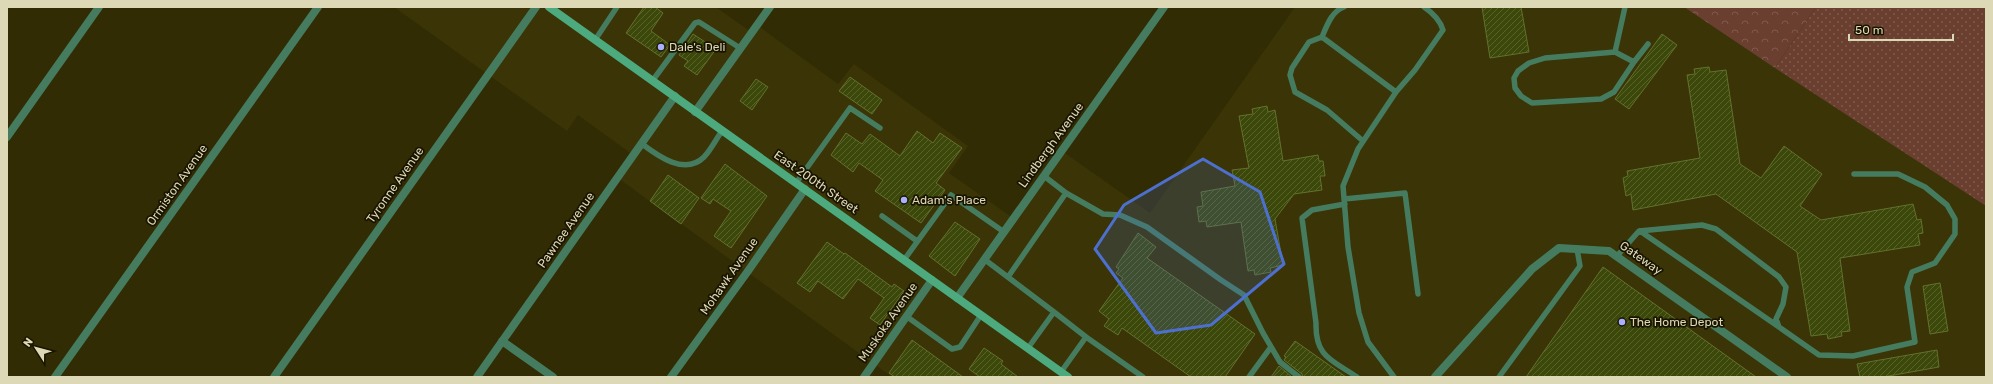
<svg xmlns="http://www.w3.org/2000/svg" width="1993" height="384" font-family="Rubik,sans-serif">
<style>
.built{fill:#3a3406}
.grass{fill:url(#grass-dots)}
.forest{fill:url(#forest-crowns)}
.building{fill:url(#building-hatch);stroke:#62712e}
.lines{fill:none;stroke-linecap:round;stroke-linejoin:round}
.lane{stroke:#457c60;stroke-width:5.5}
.street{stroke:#457c60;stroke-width:8}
.secondary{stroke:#4caa7e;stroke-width:8}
.marked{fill:#4d70cf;fill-opacity:0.2;stroke:#4d70cf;stroke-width:3;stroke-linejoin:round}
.poi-dot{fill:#aab0fb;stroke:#191400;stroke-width:1.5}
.labels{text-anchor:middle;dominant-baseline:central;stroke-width:3.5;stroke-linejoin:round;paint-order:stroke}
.poi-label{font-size:12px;fill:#ddd8b5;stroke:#191400;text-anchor:start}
.street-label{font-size:12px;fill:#ddd8b5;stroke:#191400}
</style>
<defs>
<pattern id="grass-dots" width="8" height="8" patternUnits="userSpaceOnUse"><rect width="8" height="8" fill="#6a3f30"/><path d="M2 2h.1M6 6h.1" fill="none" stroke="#7f5a4c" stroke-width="1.8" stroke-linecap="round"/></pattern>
<pattern id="forest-crowns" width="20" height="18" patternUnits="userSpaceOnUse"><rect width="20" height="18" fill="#6a3f30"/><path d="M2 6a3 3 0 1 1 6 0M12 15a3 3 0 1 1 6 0" fill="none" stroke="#7f5a4c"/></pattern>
<pattern id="building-hatch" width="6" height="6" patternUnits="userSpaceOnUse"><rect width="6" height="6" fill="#3c480a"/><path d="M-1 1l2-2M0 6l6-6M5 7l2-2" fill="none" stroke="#58622b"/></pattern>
</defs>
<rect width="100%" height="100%" fill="#322c04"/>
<!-- built -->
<path class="built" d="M394,7H716L751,32L757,25L838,84L854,64L968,146L949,173L1013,218L1062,151L1150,213L1295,7H1684L1986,206V377H892L618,178L633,155L578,115L567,131Z"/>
<!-- grass -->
<path class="grass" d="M1816,7H1986V206L1775,68Z"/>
<!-- forest -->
<path class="forest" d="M1684,7H1816L1775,68Z"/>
<!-- building -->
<path class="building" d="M644,7H655L663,13L651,31L670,45L661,57L626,33Z
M1482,7H1521L1529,52L1490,58Z
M693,34L716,49L697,75L684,66L688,61L679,55Z
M1662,34L1677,45L1629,109L1615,99Z
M1709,67L1710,72L1726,70L1740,164L1761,178L1784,146L1822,174L1800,206L1821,220L1913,204L1917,220L1921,219L1923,233L1918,234L1920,245L1840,258L1850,331L1841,332L1842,336L1828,339L1827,334L1811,336L1797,252L1716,194L1633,210L1631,194L1626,196L1623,178L1628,176L1627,171L1700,158L1687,75L1695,74L1694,69Z
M850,77L882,100L872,114L839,91Z
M756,79L768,87L752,110L740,101Z
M1267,106L1268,112L1275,110L1283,161L1318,155L1319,161H1323L1325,176H1320L1322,190L1294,194L1275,219L1283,265L1270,268L1271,272L1255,275L1254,270L1248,271L1241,222L1207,227L1206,221L1199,222L1197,207L1203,206L1201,192L1235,186L1232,170L1249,168L1239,116L1253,114L1252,109Z
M917,131L933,143L940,133L962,148L936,183L945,190L921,223L875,191L883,180L859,163L853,172L831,155L846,133L862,144L870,134L900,156Z
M725,164L767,196L731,248L714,236L731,211L713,199L710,204L701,198Z
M668,175L699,198L681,224L650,201Z
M955,222L980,239L955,276L929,256Z
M1138,233L1156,247L1147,258L1255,334L1225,377H1191L1122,328L1118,335L1104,326L1109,319L1099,311L1123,278L1116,273L1119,269L1116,267Z
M827,242L844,254L845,253L892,287L894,284L904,291L880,325L870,318L884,298L858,279L843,299L818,281L810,292L797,283Z
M1603,267L1756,377H1526Z
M1940,283L1948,331L1930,334L1923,286Z
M912,340L963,377H895L889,373Z
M1295,341L1346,377H1303L1302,374L1284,360L1286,357L1284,356Z
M984,348L1003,361L1001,364L1018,377H980L969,369Z
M1937,350L1939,367L1883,377H1860L1857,364Z
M1279,366L1292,377H1271Z"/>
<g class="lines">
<!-- lane -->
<path class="lane" d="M1344,7C1332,11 1327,25 1322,37L1396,92
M1625,7L1615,52L1545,58L1529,63L1518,71L1514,78L1515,88L1521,96L1532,103L1601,99L1614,92L1634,62L1648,44
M1322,37L1309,42L1292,68L1290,75L1295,92L1327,110L1363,141
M595,40L617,7
M1615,52L1634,62
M653,80L695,23L699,22L740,48
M642,144C658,156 685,176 704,157C711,150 716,139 722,131
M796,183L850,108L880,128
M1066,193L1103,214L1120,215L1147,227L1221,280L1244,295L1263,333L1280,362L1299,377
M1344,199L1405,193L1418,294
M1345,204L1312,210L1302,218L1316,323C1315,357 1332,360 1357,377
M882,216L917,241
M1640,231L1779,327
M1617,256L1639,231L1702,225L1716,229L1779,277L1786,287L1783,304L1776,319L1779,327L1819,355L1853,356L1915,342L1907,287L1912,272L1935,263L1955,234V219L1947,205L1925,187L1898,174H1854
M984,259L1054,312
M904,260L951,195L1004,232
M1008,277L1066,193L1044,176
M906,316L952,349L960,347L981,315
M1028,348L1054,312L1086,337
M1061,372L1086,337L1143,377
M1249,377L1271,347
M1394,377L1368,342L1359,313L1348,247L1343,186L1358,149L1396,92L1415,70L1443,30C1440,20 1433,13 1424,7
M1499,377L1580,266L1577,249"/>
<!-- street -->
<path class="street" d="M695,112L770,7
M7,137L99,7
M957,298L1164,7
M502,341L553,377
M55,377L318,7
M274,377L536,7
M477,377L675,96
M671,377L748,271L805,189
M864,377L932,280
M1435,377L1532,269L1559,248L1609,251L1787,377"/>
<!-- secondary -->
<path class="secondary" d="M549,7L1068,377"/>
</g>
<!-- marked area -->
<path class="marked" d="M1203,159L1260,192L1284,264L1211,325L1156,333L1095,249L1124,205Z"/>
<!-- markers -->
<g class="poi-dot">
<circle cx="661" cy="47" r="4"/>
<circle cx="904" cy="200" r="4"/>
<circle cx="1622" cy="322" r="4"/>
</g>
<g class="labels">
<!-- poi labels -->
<g class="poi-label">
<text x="669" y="47">Dale's Deli</text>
<text x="912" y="200">Adam's Place</text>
<text x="1630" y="322">The Home Depot</text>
</g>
<!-- street labels -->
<g class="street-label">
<text transform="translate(1051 145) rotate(-54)">Lindbergh Avenue</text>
<text transform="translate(816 182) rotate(35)">East 200th Street</text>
<text transform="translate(177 185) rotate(-55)">Ormiston Avenue</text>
<text transform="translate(395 185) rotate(-55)">Tyronne Avenue</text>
<text transform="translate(566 230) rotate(-55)">Pawnee Avenue</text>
<text transform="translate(1641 258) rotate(35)">Gateway</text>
<text transform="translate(729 276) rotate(-55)">Mohawk Avenue</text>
<text transform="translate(888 322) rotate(-55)">Muskoka Avenue</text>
</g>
</g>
<!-- border -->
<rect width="1993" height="384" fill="none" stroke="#ddd8b5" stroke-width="16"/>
<!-- north arrow -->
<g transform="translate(36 348) rotate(306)" stroke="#191400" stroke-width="3" paint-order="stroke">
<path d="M0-3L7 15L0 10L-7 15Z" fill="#ddd8b5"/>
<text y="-6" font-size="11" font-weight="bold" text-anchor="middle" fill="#ddd8b5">N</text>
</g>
<!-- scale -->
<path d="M1849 34v6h104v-6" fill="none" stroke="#ddd8b5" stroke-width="2"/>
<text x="1855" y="34" font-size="12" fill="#ddd8b5" stroke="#191400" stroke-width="3" paint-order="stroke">50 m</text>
</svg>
